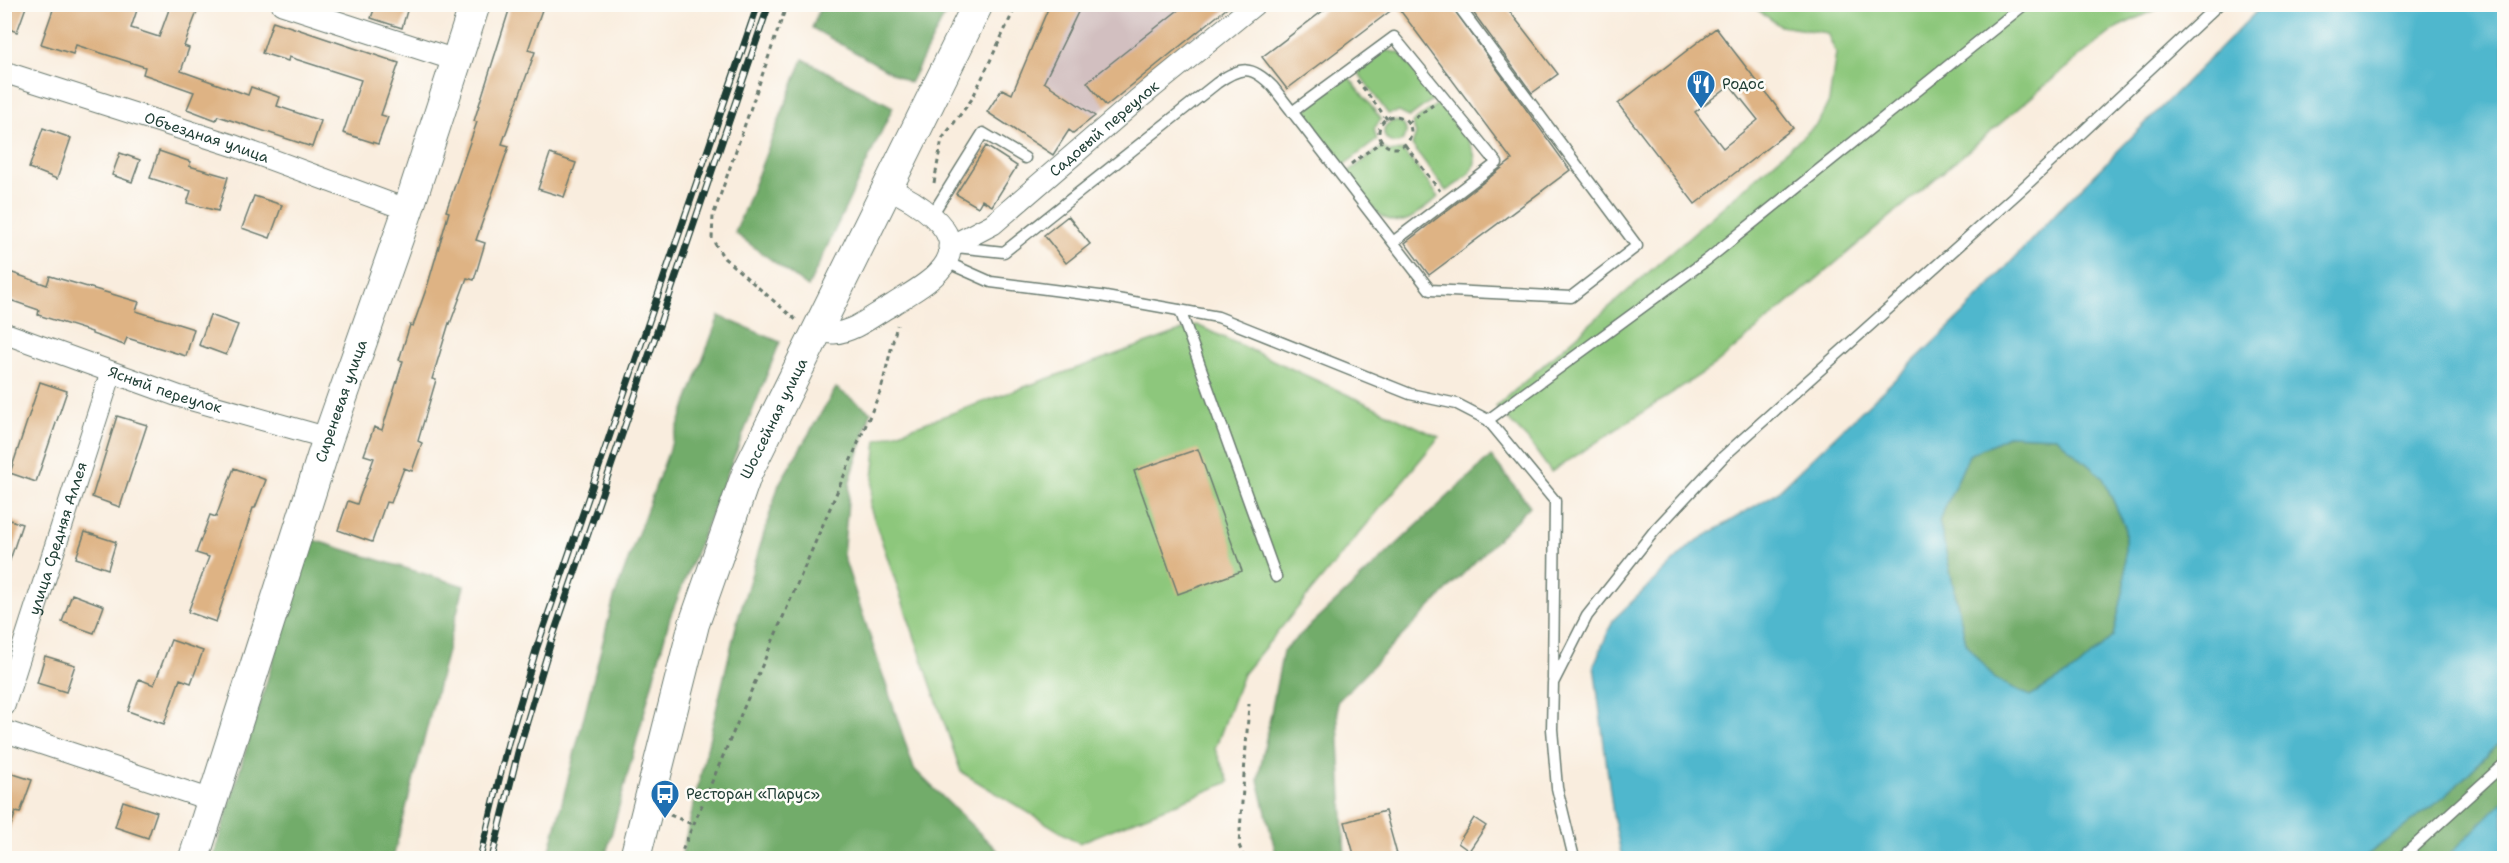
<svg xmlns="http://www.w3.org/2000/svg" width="2509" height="863" font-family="'Shantell Sans',sans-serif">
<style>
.industrial{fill:#d2bfc0}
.green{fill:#8dc77b;stroke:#568258;stroke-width:1.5}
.forest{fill:#72ac6b;stroke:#487450;stroke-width:1.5}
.water{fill:#4fb7cd;stroke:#377a80;stroke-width:1.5;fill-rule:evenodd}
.building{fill:#deb384;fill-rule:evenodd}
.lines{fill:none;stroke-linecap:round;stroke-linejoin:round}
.lane-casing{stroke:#6b7b70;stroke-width:13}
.street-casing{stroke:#6b7b70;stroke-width:23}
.secondary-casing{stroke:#6b7b70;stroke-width:32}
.path{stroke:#6b7b70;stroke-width:3;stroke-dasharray:4.5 4.5;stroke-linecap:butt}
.lane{stroke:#fff;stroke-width:10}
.street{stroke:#fff;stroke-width:21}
.secondary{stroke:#fff;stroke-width:30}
.rail-casing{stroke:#1f3d34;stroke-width:7}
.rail{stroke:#fdfcf7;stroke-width:4.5;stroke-dasharray:14;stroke-linecap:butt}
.labels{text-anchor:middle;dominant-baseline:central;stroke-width:5;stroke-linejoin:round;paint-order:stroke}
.poi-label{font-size:15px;fill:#1f3d34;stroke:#fdfcf7;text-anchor:start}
.street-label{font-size:15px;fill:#1f3d34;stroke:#fdfcf7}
</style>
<rect width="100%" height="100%" fill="#fdfcf7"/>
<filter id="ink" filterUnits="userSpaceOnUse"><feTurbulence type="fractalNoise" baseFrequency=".0167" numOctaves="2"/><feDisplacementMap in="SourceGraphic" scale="12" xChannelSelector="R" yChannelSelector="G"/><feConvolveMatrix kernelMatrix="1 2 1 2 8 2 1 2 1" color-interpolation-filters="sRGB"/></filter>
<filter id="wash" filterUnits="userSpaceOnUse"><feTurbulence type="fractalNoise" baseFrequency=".008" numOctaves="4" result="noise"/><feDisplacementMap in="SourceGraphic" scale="24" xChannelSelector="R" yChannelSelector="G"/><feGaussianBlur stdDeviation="1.35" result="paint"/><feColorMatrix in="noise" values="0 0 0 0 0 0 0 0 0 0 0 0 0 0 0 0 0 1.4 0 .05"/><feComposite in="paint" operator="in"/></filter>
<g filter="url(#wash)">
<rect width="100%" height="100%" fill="#f9edde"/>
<!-- industrial -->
<path class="industrial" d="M1050,5H1232L1073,133L1012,95Z"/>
<!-- green -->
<path class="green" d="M1751,5H2165L2118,27L2080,56L1715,365L1551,472L1528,440L1496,407L1818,123L1829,101L1836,53L1827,33L1780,26Z
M1384,50L1400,53L1436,97L1409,117L1399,112L1388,114L1357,71Z
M1348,76L1381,119L1374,129L1377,140L1341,167L1308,123L1305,113L1307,108Z
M1440,102C1451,116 1481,149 1474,166C1469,177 1455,185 1446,191L1412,145L1416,134L1412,123Z
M1384 132a11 11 0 1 1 22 0a11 11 0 1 1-22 0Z
M1382,147L1389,152L1403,150L1439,197C1429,204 1419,214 1409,219C1380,232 1361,191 1347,173Z
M1197,325L1439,437L1243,674L1215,749L1229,782L1079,843L961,772L870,507L877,440Z"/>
<!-- forest -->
<path class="forest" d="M821,5V4L950,5L910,83L812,28Z
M803,59L893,107L808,287L735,233Z
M719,316L780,342L670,617L605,858H548L614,598Z
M836,388L871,412L850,481L843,555L914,769L1003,856L1018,858H681L737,622L779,484Z
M2010,435L2056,437L2103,478L2125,527V584L2113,636L2078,668L2030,696L1995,679L1966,643L1939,521L1969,455Z
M1491,456L1530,506L1337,702L1345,858H1277L1258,780L1283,651Z
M310,539L464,586L393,858H213Z
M2504,738V858H2363L2448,794Z"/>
<!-- water -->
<path class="water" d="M2263,5H2504V738L2448,794L2363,858H1622L1613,815L1594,665L1613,620L1693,543L1775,494L1964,313L2057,212ZM2010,435L2056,437L2103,478L2125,527V584L2113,636L2078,668L2030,696L1995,679L1966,643L1939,521L1969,455Z
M2504,800V858H2446Z"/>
<g id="blocks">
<!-- building -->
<path class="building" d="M4,4H27L17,32L4,27Z
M55,4H139L131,28L159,37L171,4H200L184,46L189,48L181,71L248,95L251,87L280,97L277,106L321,121L312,147L218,116L216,120L187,109L194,92L143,74L145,67L76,45L73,54L41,44Z
M376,4H409L402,28L371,18Z
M511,4H544L528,50L535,52L502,144L509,146L476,240L485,243L474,280L467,278L450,324L449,323L432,379L436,380L418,441L422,443L412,471L404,468L391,503L386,502L372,542L338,530L348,501L357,504L374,458L364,455L374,427L382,430L403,361L399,360L410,325L413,326L428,284L449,212L446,211L477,122L474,121Z
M1050,4H1082L1044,82L1095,116L1073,133L1069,130L1053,155L987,112L1002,89L1012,94Z
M1186,4H1232L1106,106L1087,82Z
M1332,4H1450L1570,170L1429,275L1405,243L1512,160L1397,6L1287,89L1262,57Z
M1467,4H1504L1558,74L1532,93Z
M273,21L399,63L381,115L388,117L378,144L343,133L361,80L289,57L288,61L262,53Z
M1716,28L1793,128L1695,204L1618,104ZM1730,85L1758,120L1723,148L1695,112Z
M43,128L71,138L57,179L29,168Z
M986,146L1017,166L992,206L982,200L978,207L956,194Z
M159,151L191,162L189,166L228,177L218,211L187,203L191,191L150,178Z
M120,153L140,160L132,182L112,175Z
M550,154L576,163L564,197L538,189Z
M254,196L282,205L270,238L242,228Z
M1068,216L1090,244L1066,263L1044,235Z
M4,270L47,285L50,276L139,302L136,311L194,329L186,356L127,338L124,345L92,334V332L38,315L39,310L4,298Z
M210,315L238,325L226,355L199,345Z
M40,382L67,391L36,482L10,473Z
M117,416L147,425L120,507L92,497Z
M1198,449L1242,571L1178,594L1134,471Z
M234,468L266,480L255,508H253L216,622L188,612L209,557L196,553L210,515L216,517Z
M4,518L22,524L7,569L4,568Z
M85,532L116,542L108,569L76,558Z
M72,594L104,606L94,633L62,622Z
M171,640L203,651L191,683L180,679L164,724L128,711L139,679L154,685Z
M45,656L75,665L66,692L37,683Z
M4,771L32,780L20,813L16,812L6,838Z
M123,801L157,812L148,838L115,827Z
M1385,811L1398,858H1355L1345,822Z
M1474,818L1486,826L1469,851L1458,843Z"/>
</g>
</g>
<g filter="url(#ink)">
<use href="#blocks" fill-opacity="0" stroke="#6b7b70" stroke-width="1.5"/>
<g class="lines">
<!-- lane casing -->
<g class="lane-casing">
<path id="lane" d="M1292,112L1394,37L1497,163L1393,242
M932,215L983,133L1025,158
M956,247L1004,252L1217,83C1241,66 1252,65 1273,87L1430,290L1571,297L1637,246L1457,4
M946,262L991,282L1100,296L1218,317L1410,394L1457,404L1488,420L1555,501L1553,679
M1180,310L1276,577
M1488,420L1708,259L2025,4
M1574,858L1557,788L1552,729L1553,683L1587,616L1655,530L1724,456L2022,189L2219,4
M2401,858L2504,764"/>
</g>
<!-- street casing -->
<g class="street-casing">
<g id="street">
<path d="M282,4L458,61"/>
<path id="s1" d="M4,72L235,146L408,210"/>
<path id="s2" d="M949,247L993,224L1137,100L1255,4"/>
<path d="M816,331C822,331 829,333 834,333C854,332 875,314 892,305C909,294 936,280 946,262C966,229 910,198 887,188"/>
<path id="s3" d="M4,333L178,396L328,438"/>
<path id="s4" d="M4,706L111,373"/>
<path d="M4,731L211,800"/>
</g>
</g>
<!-- secondary casing -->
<g class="secondary-casing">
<g id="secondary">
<path id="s5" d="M194,858L328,438L408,210L475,4"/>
<path id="s6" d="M635,858L694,624L747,473L978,4"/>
</g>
</g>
<!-- path -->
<path class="path" d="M787,4L713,216L712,239L724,258L796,320
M1357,80L1387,119
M1379 132a16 16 0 1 1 32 0a16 16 0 1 1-32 0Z
M1408,123L1433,105
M1405,145L1440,191
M1351,164L1382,141
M934,183L942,139L972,99L1017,4
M670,815L694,825
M679,858L881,390L897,325
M1244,858L1239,845L1249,704"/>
<!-- lane -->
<use href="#lane" class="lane"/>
<!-- street -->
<use href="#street" class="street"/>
<!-- secondary -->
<use href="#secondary" class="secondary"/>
<!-- rail casing -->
<g class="rail-casing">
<path id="rail" d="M480,858L508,743L537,647L758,4
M492,858L518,752L550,645L769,4"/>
</g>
<!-- rail -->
<use href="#rail" class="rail"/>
</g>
</g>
<!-- icons -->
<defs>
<g id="restaurant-pin" transform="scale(1.5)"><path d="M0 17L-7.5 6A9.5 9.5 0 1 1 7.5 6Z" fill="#1f6fb2" stroke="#fdfcf7"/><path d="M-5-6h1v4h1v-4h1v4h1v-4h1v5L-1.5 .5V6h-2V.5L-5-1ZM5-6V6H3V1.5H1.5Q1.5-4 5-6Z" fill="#fff"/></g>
<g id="bus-pin" transform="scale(1.5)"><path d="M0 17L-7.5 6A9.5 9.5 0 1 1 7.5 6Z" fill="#1f6fb2" stroke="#fdfcf7"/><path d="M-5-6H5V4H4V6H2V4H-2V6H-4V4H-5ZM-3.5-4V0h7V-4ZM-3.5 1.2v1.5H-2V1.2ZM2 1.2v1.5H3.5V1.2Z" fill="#fff"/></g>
</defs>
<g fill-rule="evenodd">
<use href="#restaurant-pin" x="1701" y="84"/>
<use href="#bus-pin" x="665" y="794"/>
</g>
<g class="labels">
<!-- poi labels -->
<g class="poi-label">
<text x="1722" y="84">Родос</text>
<text x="686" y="794">Ресторан «Парус»</text>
</g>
<!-- street labels -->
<g class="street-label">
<text stroke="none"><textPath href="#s2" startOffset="196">Садовый переулок</textPath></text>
<text stroke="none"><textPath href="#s1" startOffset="213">Объездная улица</textPath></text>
<text stroke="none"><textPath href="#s3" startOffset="171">Ясный переулок</textPath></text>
<text stroke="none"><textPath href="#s5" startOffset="480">Сиреневая улица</textPath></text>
<text stroke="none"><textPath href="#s6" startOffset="462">Шоссейная улица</textPath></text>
<text stroke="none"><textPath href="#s4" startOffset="176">улица Средняя Аллея</textPath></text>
</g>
</g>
<!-- margin -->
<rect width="2509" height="863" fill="none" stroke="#fdfcf7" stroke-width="24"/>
</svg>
